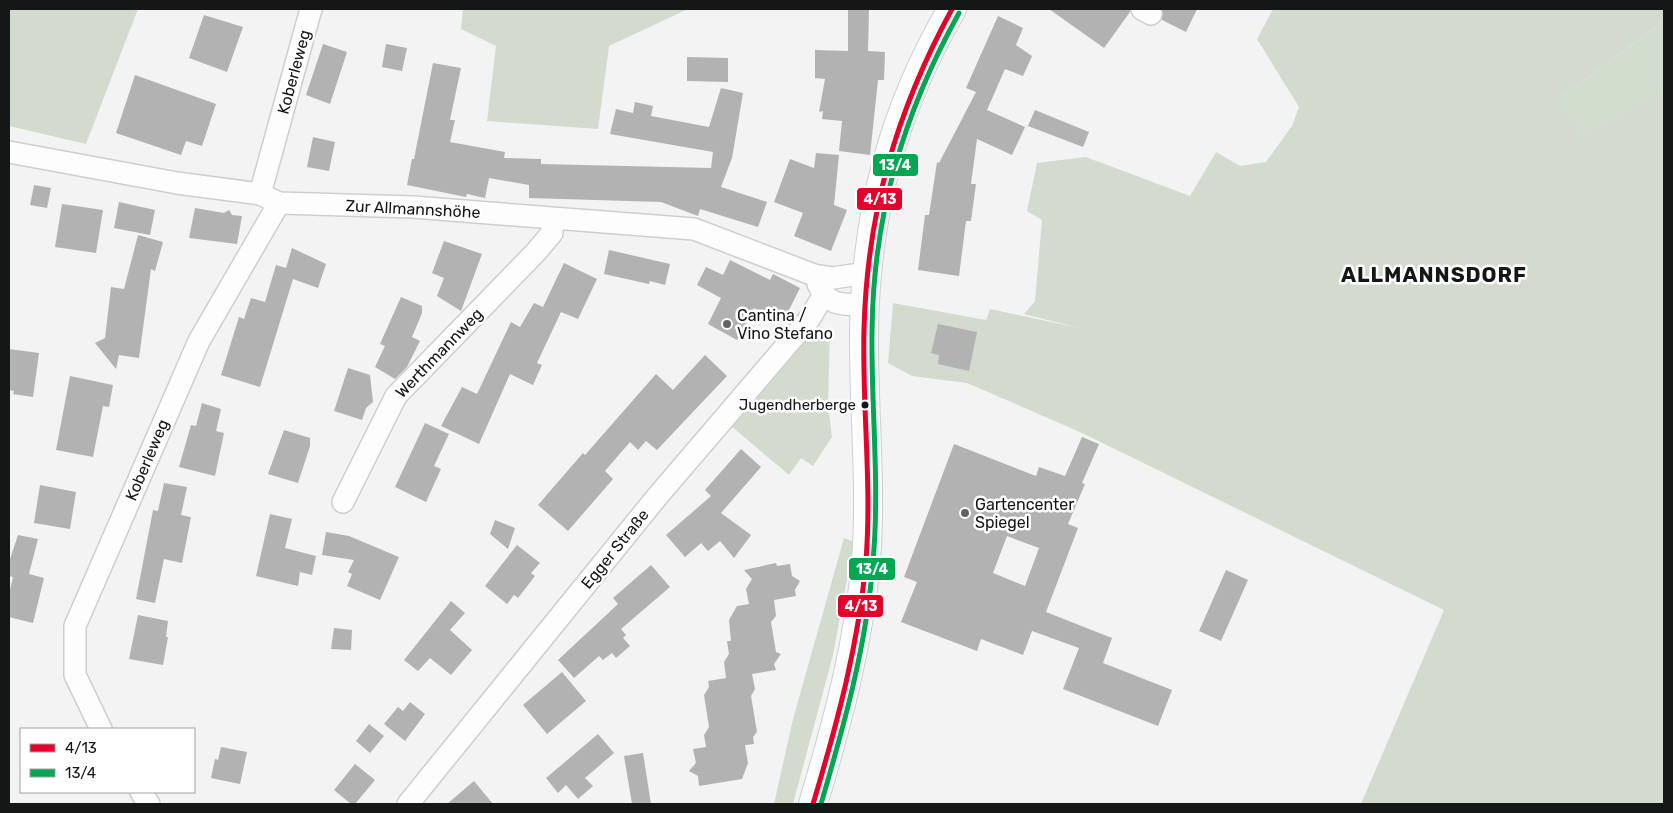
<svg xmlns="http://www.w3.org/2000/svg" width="1673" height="813" font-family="Rubik,sans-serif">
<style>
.green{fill:#d3dbcf}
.forest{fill:#d2decd}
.building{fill:#b2b2b3;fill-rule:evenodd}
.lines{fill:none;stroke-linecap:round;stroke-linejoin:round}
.minor-casing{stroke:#cececf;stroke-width:24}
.secondary-casing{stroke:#cececf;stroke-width:30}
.minor{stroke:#fdfdfd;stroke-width:21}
.secondary{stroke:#fdfdfd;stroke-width:28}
.bus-1-casing{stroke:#fff;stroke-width:9}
.bus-2-casing{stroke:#fff;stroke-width:9}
.bus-1{stroke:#e4002b;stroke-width:5}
.bus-2{stroke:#00a651;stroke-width:5}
.poi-dot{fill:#636364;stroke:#fff;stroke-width:2}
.bus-dot{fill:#151616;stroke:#fff;stroke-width:2}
.labels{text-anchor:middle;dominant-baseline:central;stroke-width:5;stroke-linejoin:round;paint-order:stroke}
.bus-label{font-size:15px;fill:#151616;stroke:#fff;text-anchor:end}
.street-label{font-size:16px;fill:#151616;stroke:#fff}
.poi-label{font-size:16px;fill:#151616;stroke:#fff;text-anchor:start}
.district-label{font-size:21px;font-weight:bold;letter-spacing:1px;fill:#151616;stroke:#fff}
.line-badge{stroke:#fff;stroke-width:2}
.badge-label{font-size:14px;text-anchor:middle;font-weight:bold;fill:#fff}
</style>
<rect width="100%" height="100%" fill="#f3f3f4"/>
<!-- green -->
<path class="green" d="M9,9H138L86,144L9,126Z
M463,9H688L609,46L598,129L487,121L496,46L461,29Z
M1273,9H1664V17L1655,28L1560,98L1664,90V804H1361L1444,610L1080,432L967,383L912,376L888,363L893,303L986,320L990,309L1079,328L1024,314L1035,301L1042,220L1027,211L1037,163L1086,157L1190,196L1216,152L1240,166L1266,162L1292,126L1299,107L1257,39Z
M805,324L830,331L828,403L832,437L813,466L801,458L789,475L724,420Z
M844,538L854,542L833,655L793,804H774L793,719Z"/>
<!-- forest -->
<path class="forest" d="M1664,17V90L1581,135L1560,98L1655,28Z"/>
<!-- building -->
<path class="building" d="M848,9H869L868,51L885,52L884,80H878L870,155L839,151L842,121L822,119L823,111L819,112L825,79L815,78V50L848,51Z
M1049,9H1130V12L1104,48Z
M1162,9H1197L1186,32L1162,20Z
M204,15L243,27L227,72L189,58Z
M998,16L1023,28L1016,45L1032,56L1023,76L1005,69L987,110L1025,127L1012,155L977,139L971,184H976L971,221H966L959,276L918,270L925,215H929L937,162L939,163L976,92L966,88Z
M323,44L347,52L330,104L306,95Z
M386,44L407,48L402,71L382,67Z
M687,57L728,58V82L687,81Z
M433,63L461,68L450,120H455L450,142L505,152L504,158L541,159V164L711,168L713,152L610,134L616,109L633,113L635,102L653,106L651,116L709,127L721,88L743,93L732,158L721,187L767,202L758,227L700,209L698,216L661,202L529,198V185L489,178L485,198L467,194L466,197L407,185L412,159H414Z
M135,75L216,104L202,146L186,141L181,155L116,133Z
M1035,110L1089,132L1083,147L1028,126Z
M313,137L335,142L329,171L307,167Z
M816,153L839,155L834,205L847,210L831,251L794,236L803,213L774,202L790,159L814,168Z
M34,185L51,188L47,208L30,205Z
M119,202L155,210L150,235L114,228Z
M62,204L103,210L96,253L55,247Z
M195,208L224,213L229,210L232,215L242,216L237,244L189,238Z
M138,235L163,242L155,271L151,269L139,358L119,355L116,369L95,343L105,338L111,287L124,289Z
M444,241L482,254L461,311L437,296L444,278L432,273Z
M292,248L326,264L318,288L293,279L260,387L221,375L239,317L244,319L251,298L265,302L276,265L286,268Z
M609,250L670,264L665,285L650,281L649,284L604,274Z
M730,260L770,280L773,274L800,288L783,322L754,308L737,340L708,324L721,298L697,285L706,267L723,275Z
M564,263L597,279L578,319L561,312L537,363L542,365L533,385L510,374L479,444L441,426L462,387L477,394L511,322L520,327L534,303L543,307Z
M401,297L422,306V313L412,337L420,341L407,367L395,379L375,367L385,346L380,344Z
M938,324L977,332L969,371L938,364L939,355L931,353Z
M9,349L39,353L33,397L13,394L14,391L9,390Z
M705,355L727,376L657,450L646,441L638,450L630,442L605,471L613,479L568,531L538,505L583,453L585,455L656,374L673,390Z
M348,368L370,375L373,402L366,408L362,420L334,411Z
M70,376L113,385L109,407L103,406L93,457L56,450Z
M202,403L221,409L216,431L224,433L215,476L179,467L191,425L196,426Z
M425,423L449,434L434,466L441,469L426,502L395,487Z
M284,430L310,438V446L298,483L268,474Z
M1082,437L1099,444L1082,483L1085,484L1068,524L1078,528L1046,612L1112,638L1103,663L1172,690L1158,726L1063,689L1079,648L1032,631L1023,655L981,639L977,651L901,622L917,582L904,577L954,444L1036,476L1039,467L1065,476ZM1007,536L1039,548L1025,586L993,573Z
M741,449L761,467L721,513L751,535L734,558L720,541L708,551L701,543L685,557L666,535L711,496L705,490Z
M164,483L187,487L181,515L191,517L182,563L164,559L155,603L136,599L153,510L158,511Z
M40,485L76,492L70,529L34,523Z
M270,514L292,519L285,548L316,556L312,575L300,572L298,586L256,576Z
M495,520L515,528L508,549L490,534Z
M326,532L349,536L399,557L380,600L347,586L352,574L348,572L354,560L322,555Z
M18,535L38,539L29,574L44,578L33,623L9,617V594L13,577L9,576V562Z
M517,545L540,563L531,573L535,576L518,598L514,595L507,604L485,586Z
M776,563L777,566L790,564L792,576L800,581L795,590L796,596L774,600L776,616L771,622L776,652L781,654L774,664L776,670L752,674L755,689L751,696L757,732L753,737L754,744L745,745L748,763L742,779L699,786L698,776L689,771L696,763L693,749L706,747L704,735L709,727L704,695L709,687L708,681L726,678L724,662L729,654L727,641H731L729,620L737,606L749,604L746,589L752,579L744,570Z
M651,565L670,587L621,629L626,635L623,638L630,646L616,658L612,653L603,660L599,656L574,678L558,660L618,604L613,598Z
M1226,570L1248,580L1221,641L1199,631Z
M451,601L465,613L450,630L472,650L451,675L430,658L418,671L404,660Z
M138,615L168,621L166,637H168L163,665L129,659Z
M334,628L352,630L351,650L331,649Z
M562,672L586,701L547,734L523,705Z
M410,702L425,714L405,741L384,724L398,707L403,711Z
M369,724L384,736L370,753L356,741Z
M598,734L614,753L585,778L593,786L578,799L566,785L558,793L546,778Z
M221,747L247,752L240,784L211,778L215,759L218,760Z
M643,753L651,804H632L624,756Z
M355,764L375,780L355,804H351L334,790Z
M474,781L493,804H447Z"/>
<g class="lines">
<!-- minor casing -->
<g class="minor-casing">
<path id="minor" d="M1142,9L1151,14
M9,152L177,183L260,194L279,203L413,207L694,229L814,275L833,278L866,273
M260,194L311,9
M818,284C828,307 843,304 865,305
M343,502L396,396L536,252L552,233V219
M101,729L75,675V626L199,341L279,203
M141,792L149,804
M408,804L656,498L810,318L823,296"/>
</g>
<!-- secondary casing -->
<g class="secondary-casing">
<path id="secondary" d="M813,804C837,724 859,643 866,560C872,484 863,406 864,330C866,212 893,110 952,9"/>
</g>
<!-- minor -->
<use href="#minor" class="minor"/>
<!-- secondary -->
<use href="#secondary" class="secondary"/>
<!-- bus-1 casing -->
<g class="bus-1-casing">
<path id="bus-1" d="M813,804C837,724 859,643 866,560C872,483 862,407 864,330C867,212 896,112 952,9"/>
</g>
<!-- bus-2 casing -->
<g class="bus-2-casing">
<path id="bus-2" d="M821,804C844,725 867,644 873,561C880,485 871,408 872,332C873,216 903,114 959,13"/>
</g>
<!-- bus-1 -->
<use href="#bus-1" class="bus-1"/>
<!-- bus-2 -->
<use href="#bus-2" class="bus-2"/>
</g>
<!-- markers -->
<g class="poi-dot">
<circle cx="727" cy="324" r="5"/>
<circle cx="965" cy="513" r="5"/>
</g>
<circle class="bus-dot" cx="865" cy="405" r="4.5"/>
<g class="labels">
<!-- bus labels -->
<g class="bus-label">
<text x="856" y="405">Jugendherberge</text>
</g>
<!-- street labels -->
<g class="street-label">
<text transform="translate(294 72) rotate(-75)">Koberleweg</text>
<text transform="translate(413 209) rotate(3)">Zur Allmannshöhe</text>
<text transform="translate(439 353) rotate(-46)">Werthmannweg</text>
<text transform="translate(147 460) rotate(-67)">Koberleweg</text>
<text transform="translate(615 549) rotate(-51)">Egger Straße</text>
</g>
<!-- poi labels -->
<g class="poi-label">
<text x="737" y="315">Cantina /<tspan x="737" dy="18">Vino Stefano</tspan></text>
<text x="975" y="504">Gartencenter<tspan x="975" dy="18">Spiegel</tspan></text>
</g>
<!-- district labels -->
<g class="district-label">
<text x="1434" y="274">ALLMANNSDORF</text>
</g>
</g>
<g class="line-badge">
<rect x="872" y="153" width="47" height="24" rx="5" fill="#00a651"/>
<rect x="856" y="187" width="47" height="24" rx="5" fill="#e4002b"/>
<rect x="848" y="557" width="48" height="24" rx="5" fill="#00a651"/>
<rect x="837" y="594" width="47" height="24" rx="5" fill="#e4002b"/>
</g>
<g class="badge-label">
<text x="895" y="170">13/4</text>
<text x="880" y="204">4/13</text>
<text x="872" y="574">13/4</text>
<text x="861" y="611">4/13</text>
</g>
<!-- border -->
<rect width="1673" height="813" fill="none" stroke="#151616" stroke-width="20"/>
<!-- legend -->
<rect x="20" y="728" width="175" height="65" fill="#ffffff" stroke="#a1a2a2"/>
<rect x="30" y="744" width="25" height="8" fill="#e4002b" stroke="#a1a2a2"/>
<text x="65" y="753" font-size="15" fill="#151616">4/13</text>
<rect x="30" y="769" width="25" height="8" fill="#00a651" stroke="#a1a2a2"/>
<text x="65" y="778" font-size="15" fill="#151616">13/4</text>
</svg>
